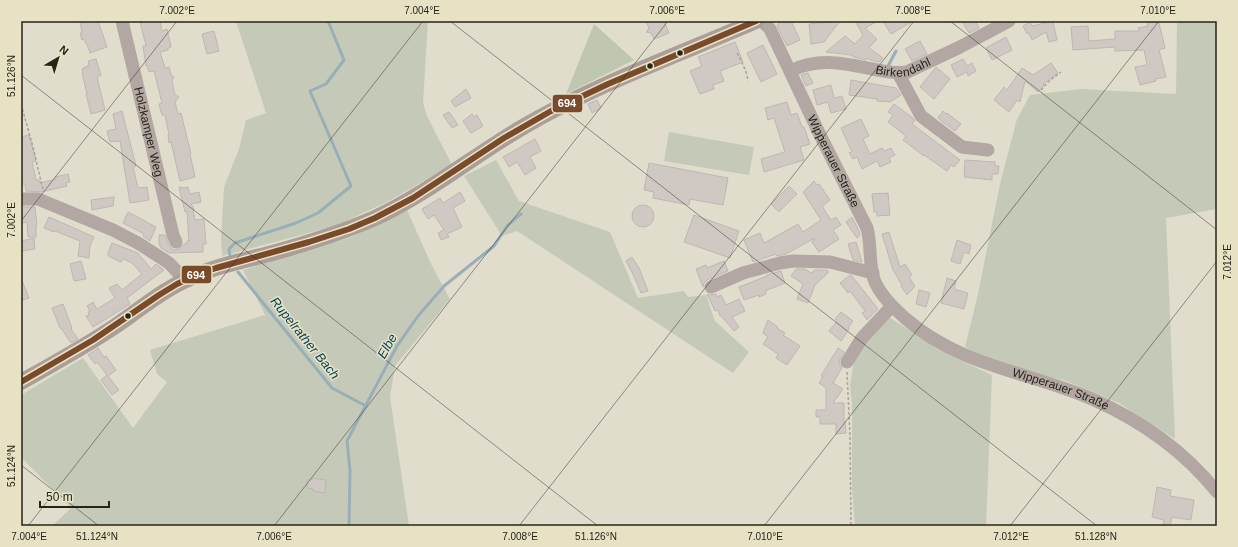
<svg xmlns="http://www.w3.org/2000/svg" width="1238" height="547" font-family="Arial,sans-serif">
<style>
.green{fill:#c5cab8}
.forest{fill:#c0c7b0}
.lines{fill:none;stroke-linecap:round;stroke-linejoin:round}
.stream{stroke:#9aaeb7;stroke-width:3}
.building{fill:#d0c8c3;stroke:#beb7b2}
.path{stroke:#aaa29d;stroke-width:1.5;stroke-dasharray:3 2;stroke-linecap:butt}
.minor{stroke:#b2a7a3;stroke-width:13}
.major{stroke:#ab9e98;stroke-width:16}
.bus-1-casing{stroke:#e8e2c5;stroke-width:9}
.bus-1{stroke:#7a4b2a;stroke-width:6}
.ticks{fill:none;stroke:#262419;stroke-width:1;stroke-opacity:0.45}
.bus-dot{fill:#262419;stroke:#e8e2c5;stroke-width:1.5}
.labels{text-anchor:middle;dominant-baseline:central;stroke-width:3;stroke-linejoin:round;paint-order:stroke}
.street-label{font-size:12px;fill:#262419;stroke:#e8e2c5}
.water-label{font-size:13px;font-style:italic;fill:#023f5a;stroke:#e8e2c5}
.line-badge{stroke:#e8e2c5;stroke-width:1.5}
.badge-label{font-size:11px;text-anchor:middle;font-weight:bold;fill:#fff}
.neatline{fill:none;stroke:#262419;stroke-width:1.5}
.ticks-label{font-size:10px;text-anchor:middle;fill:#262419}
</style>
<rect width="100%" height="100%" fill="#e0ddcd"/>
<!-- green -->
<path class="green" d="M236,21H428L423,103L427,116L452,165L387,202L335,226L222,256L221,239L224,187L239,149L246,120L266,113Z
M1177,21H1217V209L1166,218L1175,439L1119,403L1066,381L1016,368L972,352L965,347L978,294L1000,184L1017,119L1030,95L1081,89L1176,94Z
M669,132L754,147L749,175L664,161Z
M496,160L519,201L610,232L638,298L684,291L688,297L706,295L715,321L749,352L733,373L517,231L502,236L464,176Z
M407,210L432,266L450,299L395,366L390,397L409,526H52L71,508L21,457V395L83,358L133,428L167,382L157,374L150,350L265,315L243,270L351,237Z
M889,317L939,350L992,375L986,526H855L852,488V404L850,385L854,360L870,335Z"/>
<!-- forest -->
<path class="forest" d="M594,24L634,60L566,94Z"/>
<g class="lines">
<!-- stream -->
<path class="stream" d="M888,66L896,51
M230,256L229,249L235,243L296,223L318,213L351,186L310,91L326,84L344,60L328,21
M238,272L332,388L366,406
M349,526L350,470L347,441L397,346L418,316L444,286L494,246L507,226L521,214"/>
</g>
<!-- building -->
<path class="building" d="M85,21H98L107,47L90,53L87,44H86L84,39L82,40L80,33H82L80,22Z
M140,21H160L162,31L167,29L171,47L168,48V50L160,52L165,68L169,67L171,75L174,77L172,81L175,95L179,97L175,102L178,114L181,113L191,154H190L195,177L180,181L171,142L169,143L168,135H169L165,115H162L159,104L162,103L154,71L149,72L147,65L146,66L143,46H146Z
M646,21H664L669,33L654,39L651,33L646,32L649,28Z
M781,21H791L800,40L787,46L777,26L779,22Z
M840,21L824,42L811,44L809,24Z
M855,21H878L865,28L877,39L869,48L883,58L880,62L870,60L867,58L866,60L854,57L851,55L826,52L845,36L855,44L863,35Z
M883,21H913L891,34Z
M962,21H975L979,28L969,33Z
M1053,21L1057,40L1049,42L1046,32L1032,40L1029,33L1027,34L1023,26L1030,22L1032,26Z
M1156,21V23H1159L1165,48L1159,50L1166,77L1155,79L1156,81L1140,85L1135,67L1147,65L1144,50L1115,51V47L1073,50L1071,27L1088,26L1089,41L1115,39V31H1139L1138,28L1148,26L1147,23Z
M214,31L219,51L207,54L202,34Z
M1006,37L1012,50L992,60L986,48Z
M920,41L927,54L912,61L905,49Z
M735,42L743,62L720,71L724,81L713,85L714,89L700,94L690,71L702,66L698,57Z
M763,45L777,74L761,82L747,53Z
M96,59L101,75L97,77L105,110L91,114L86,94H87L82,73H83L82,69L89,65L88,61Z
M963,59L967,66L972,63L976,71L968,76L967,72L957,77L951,65Z
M1051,63L1058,73L1043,84L1044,85L1038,92L1025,81L1020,102L1017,100L1009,112L994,100L1004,87L1007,90L1022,68L1033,75Z
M936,67L950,79L934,99L920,87Z
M808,73L813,83L806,86L801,75Z
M851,80L896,88L901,95L890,102L877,101V99L849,95Z
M831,85L834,98L842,96L846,109L831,113L828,102L817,105L813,90Z
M466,89L471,98L455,107L451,101Z
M597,100L601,108L592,113L588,104Z
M787,102L791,115L797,113L802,127H804L810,144L800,147L804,160L764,172L761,159L785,152L774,118L768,120L765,108Z
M894,104L913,118L915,121L912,124L960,160L954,167L951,165L947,171L924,155V156L903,140L906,136L888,122L893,115L888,112Z
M122,111L136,166L133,167L138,188L147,187L149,200L130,203L120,141L110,142L107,131L116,129L113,114Z
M943,111L946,114L947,113L961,124L955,131L941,121V120L938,118Z
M449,112L458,125L452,128L443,115Z
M472,114L474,117L477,115L483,126L471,133L463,121Z
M861,119L869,136L863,139L870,154L882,148L884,151L891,148L895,155L889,158L891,162L880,167L877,161L862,169L857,157L853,159L849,153L852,152L841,128Z
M29,135L36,161L32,162L36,180H39L40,183L56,179L55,177L68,174L70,182L66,183L67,186L41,192L26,191L25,184H21V137Z
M535,139L541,151L530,157L536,168L525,175L517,162L509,167L503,157Z
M965,160L995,162V166H999L998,174H992V180L964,177Z
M649,163L728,178L723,205L690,199L689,205L653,198L654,192L644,190Z
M814,181L817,185L819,184L830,200L822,206L831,220L836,217L841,225L833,230L839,239L819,252L812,242L815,238L786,254L777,256L776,254L753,262L744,240L760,233L764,243L798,224L803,232L821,220L803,192Z
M789,186L797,194L779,212L771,204Z
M179,187H181L182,188L188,187L190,194L199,192L201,202L191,204L194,209L193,210L195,220L204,219L206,244H203V252L169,253L161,248V245H159V235H165L169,245L172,249L175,250L179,249L184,244H187V241H189L187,211L185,212Z
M460,192L465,201L453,208L462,227L447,234L449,237L441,240L438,233L444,230L434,215L428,219L422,209L440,198L443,203Z
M888,193L890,215L877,216V212H874L872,194Z
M114,197L113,206L92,210L91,200Z
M632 216a11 11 0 1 1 22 0a11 11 0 1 1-22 0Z
M21,207H35L37,225H36V237H28L27,222L22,223Z
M128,212L156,227L150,241L143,236L144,234L123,223Z
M694,215L739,231L730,258L684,242Z
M49,217L94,237L90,246L89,258L78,256L80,241L55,231L54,232L44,228Z
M852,217L859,231L860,235L857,238L846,222Z
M889,232L900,267L905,264L912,275L909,277L915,286L907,295L901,286L902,285L893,270L882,234Z
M34,238L35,249L21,251V241Z
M957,240L971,245L969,254L964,252L960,264L951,261Z
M856,242L862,262L853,260L848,244Z
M112,243L138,253L151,269L156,264L164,270L127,298L130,304L93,327L86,316L89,315L88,312L90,311L87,306L93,302L97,309L115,298L109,288L117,284L122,290L142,274L132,263L123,259L121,262L108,256V253Z
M632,257L639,268L648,291L641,293L632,272L626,261Z
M81,261L86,279L74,281L70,264Z
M724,261L728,271L707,280L704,283L703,287L696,269L706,265L707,268Z
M796,269H805L811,273L815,270H827L829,272L815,285L808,303L797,299L803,284L791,276Z
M781,271L785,283L765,291L766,294L759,297V295L744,300L739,287L767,276V275Z
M850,275L852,276L878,309L867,320L862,313L865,311L850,291L848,293L840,283Z
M21,278L29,298L23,300L21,296Z
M947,278L956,281L954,289L968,293L964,309L941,303Z
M919,290L930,293L926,307L916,304Z
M707,294L710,295L716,294L717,297L721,295L726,305L739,299L745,311L732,317L739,327L734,331L721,316H720L718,310L715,311Z
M63,304L72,328L71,329L78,339L71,343L61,328H60L52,308Z
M841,312L853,321L848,328L849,329L841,341L829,331L837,321L835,319Z
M768,320L778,327L777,328L785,333L783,335L800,346L787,365L776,358L778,354L763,344L768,337L763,333Z
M98,348L104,357L106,356L116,370L108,376L119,390L112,395L101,380L107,375L97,362L95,364L88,355Z
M838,348L844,352L839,361L840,365L842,368L833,383L843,389L833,403H844V422H845L846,433L836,434V424H820V417H816V410H826V388L819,383L823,377L821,376Z
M312,478L326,480L325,493L313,491V489L307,488V480H312Z
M1157,487L1171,490L1170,496L1194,500L1191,520L1172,517L1170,526H1163L1164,520L1152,517Z"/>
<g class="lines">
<!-- path -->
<path class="path" d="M737,53C742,62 747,72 748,81
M1041,90L1049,81L1061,72
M21,104L33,147L43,190
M847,372L850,437L851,526"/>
<!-- minor -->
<g class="minor">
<path id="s1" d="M122,21L173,235L176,242"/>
<path id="s2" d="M762,21L770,29L820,135L867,228C872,245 868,266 875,282C882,297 894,308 906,319C962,367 1027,371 1092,399C1140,420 1184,451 1217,492"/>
<path id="s3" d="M790,71C819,57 842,63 873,69C884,71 895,74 907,72L960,47L1009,21"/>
<path d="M898,73L921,116L962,147L988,150"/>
<path d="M21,199H38L113,230L138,243L169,263L185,280"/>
<path d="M711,287L743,273L780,263L793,261L830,262L873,273"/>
<path d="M847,362L862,338L892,306"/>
</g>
<!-- major -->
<path class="major" d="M21,382C53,364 86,346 117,325C139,310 161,291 186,280C212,267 241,261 269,254C305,244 341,233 375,218C427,194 473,156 523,127C596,84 678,55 756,21"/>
<!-- bus-1 casing -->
<g class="bus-1-casing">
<path id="bus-1" d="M21,382L93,340L159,295L177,284L196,275L216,268L309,242L349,229L375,218L413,198L504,138L551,111L608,84L756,21"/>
</g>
<!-- bus-1 -->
<use href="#bus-1" class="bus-1"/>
</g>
<!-- ticks -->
<path class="ticks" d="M450,21L1097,526M950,21L1217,230M21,75L598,526M21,221L177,21M21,465L99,526M28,526L423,21M274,526L668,21M519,526L914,21M764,526L1159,21M1010,526L1217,261"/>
<!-- markers -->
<g class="bus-dot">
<circle cx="680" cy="53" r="3.5"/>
<circle cx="650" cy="66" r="3.5"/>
<circle cx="128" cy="316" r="3.5"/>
</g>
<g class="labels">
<!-- street labels -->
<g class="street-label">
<text stroke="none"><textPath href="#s3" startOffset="116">Birkendahl</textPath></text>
<text stroke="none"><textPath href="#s1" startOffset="114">Holzkamper Weg</textPath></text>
<text stroke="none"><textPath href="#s2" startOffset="158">Wipperauer Straße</textPath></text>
<text stroke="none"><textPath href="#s2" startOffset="507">Wipperauer Straße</textPath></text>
</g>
<!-- water labels -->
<g class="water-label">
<text transform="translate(305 338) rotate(51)">Rupelrather Bach</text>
<text transform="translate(387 346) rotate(-60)">Elbe</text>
</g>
</g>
<g class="line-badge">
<rect x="552" y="94" width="31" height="19" rx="4" fill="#7a4b2a"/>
<rect x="181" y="265" width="31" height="19" rx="4" fill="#7a4b2a"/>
</g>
<g class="badge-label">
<text x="567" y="107">694</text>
<text x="196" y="279">694</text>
</g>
<!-- border -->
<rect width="1238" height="547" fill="none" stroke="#e8e2c5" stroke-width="44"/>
<!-- north arrow -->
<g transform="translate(58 58) rotate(38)" stroke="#e8e2c5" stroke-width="3" paint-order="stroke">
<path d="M0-3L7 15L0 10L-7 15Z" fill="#262419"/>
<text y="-6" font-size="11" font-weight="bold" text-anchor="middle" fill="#262419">N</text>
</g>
<!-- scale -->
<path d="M40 501v6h69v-6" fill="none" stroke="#262419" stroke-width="2"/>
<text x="46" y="501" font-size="12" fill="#262419" stroke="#e8e2c5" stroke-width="3" paint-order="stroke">50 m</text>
<rect x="22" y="22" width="1194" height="503" class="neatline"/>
<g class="ticks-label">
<text x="177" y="14">7.002°E</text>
<text x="422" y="14">7.004°E</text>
<text x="667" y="14">7.006°E</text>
<text x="913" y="14">7.008°E</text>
<text x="1158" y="14">7.010°E</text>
<text transform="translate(11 76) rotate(-90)" y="4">51.126°N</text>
<text transform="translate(11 220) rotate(-90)" y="4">7.002°E</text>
<text transform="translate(1227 262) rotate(-90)" y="4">7.012°E</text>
<text transform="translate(11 466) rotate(-90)" y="4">51.124°N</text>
<text x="29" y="540">7.004°E</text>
<text x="97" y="540">51.124°N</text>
<text x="274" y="540">7.006°E</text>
<text x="520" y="540">7.008°E</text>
<text x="596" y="540">51.126°N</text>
<text x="765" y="540">7.010°E</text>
<text x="1011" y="540">7.012°E</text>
<text x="1096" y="540">51.128°N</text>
</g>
</svg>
